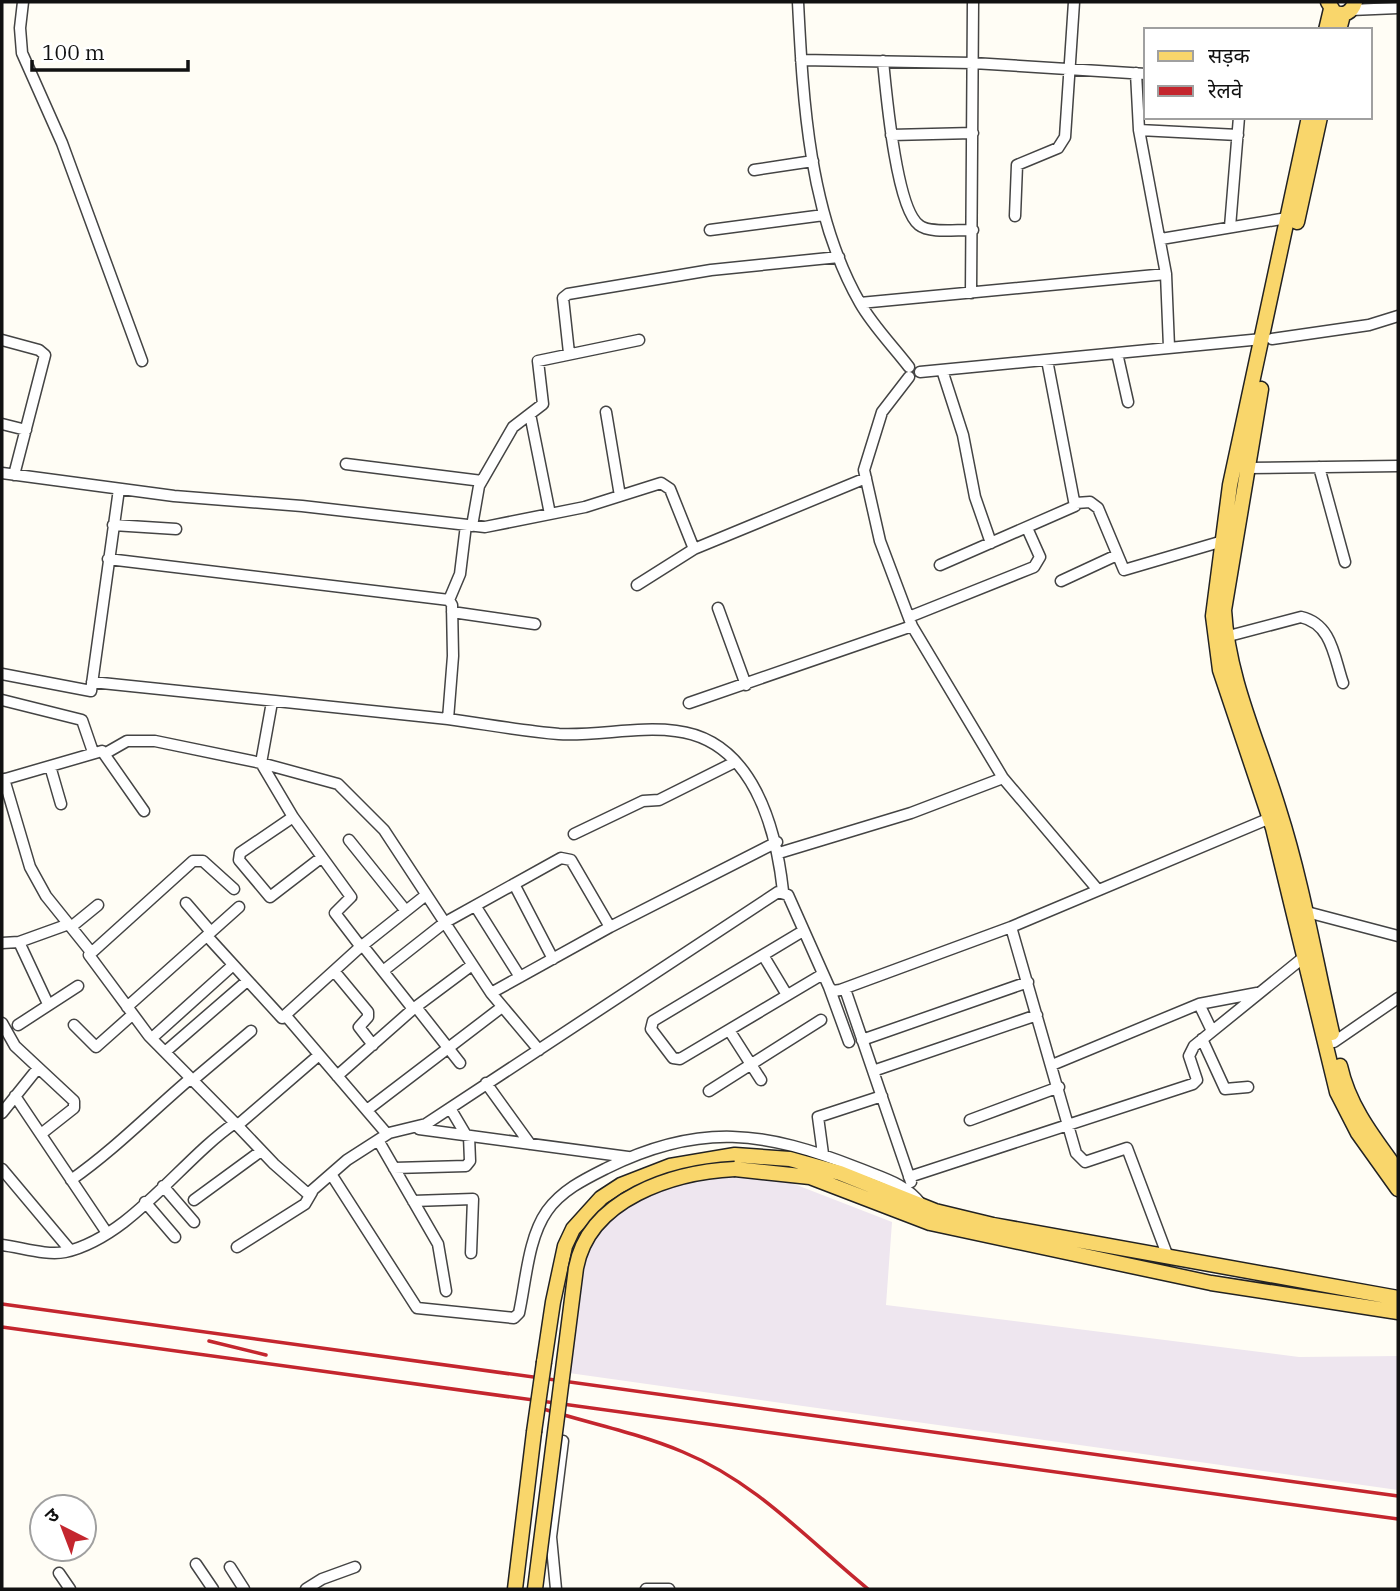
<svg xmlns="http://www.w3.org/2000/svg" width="1400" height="1591" font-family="'IBM Plex Serif','Noto Sans Devanagari',serif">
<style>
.industrial{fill:#eee6ef}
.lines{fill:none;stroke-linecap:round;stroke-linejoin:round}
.minor-casing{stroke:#444;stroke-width:13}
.major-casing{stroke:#222;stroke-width:17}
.minor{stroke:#fff;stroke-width:10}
.major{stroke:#f9d66b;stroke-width:14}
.rail{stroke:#c4262e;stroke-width:3.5}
.major-bridge-casing{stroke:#222;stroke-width:17;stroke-linecap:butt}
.major-bridge{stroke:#f9d66b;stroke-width:14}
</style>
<rect width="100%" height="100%" fill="#fffdf5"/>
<!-- industrial -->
<path class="industrial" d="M761,1171L892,1222L886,1305L1299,1357L1398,1356V1490L569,1373L581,1239L625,1195Z"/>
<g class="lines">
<!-- minor casing -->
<g class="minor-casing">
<path id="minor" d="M23,2L20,28L22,53L62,143L142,361
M798,2C803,102 809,214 860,303C873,326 893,346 909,367
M1351,10L1398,8
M801,60L973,63L1146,74
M883,61C886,91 896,208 919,225C930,234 959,229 973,230
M1136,73L1139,130L1166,274L1169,347
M1139,130L1238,135
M891,135L973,133
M754,170L813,161
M1015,216L1017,165L1058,148L1065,137L1074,2
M1230,227L1239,117
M710,230L824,215
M1161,239L1293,217
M971,293L973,2
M860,303L1166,274
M1272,339L1369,325L1398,316
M2,340L39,350L45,355L14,475
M569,353L563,298L568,294L711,270L839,257
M1117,353L1128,402
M942,370L963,435L975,497L991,543
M920,372L1262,339
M909,377L882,412L864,470L880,541L912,626L1003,778L1098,890
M606,412L620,496
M530,414L550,514
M2,424L26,430
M346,464L482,481
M1319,467L1345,562
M1247,468L1398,466
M2,473L174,496L302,506L485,527L585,507L661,483L670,489L694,549
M1076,503L1090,502L1098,508L1124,570L1223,541
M113,525L176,529
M472,526L479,486L513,427L543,404L538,361L639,340
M108,559L449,600L452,605L453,656L448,719C485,724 522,731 559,734C598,736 638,726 676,731C753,740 776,828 783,891
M940,565L1075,506L1047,360
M1061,581L1117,555
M637,585L694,549L866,478
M449,600L460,574L466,525
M718,608L746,685
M452,612L535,624
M909,617L1034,567L1040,557L1027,528
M1225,637L1301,617C1332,624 1334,657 1343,683
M2,674L91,691L119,489
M92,682L448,719
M2,700L82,720L93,752
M272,702L261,763L293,817L351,897L335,913L361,947
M689,703L912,626
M106,753L127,741H155L261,763L338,784L384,830L491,993L539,1050
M50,766L61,804
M4,779L30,867L46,896L91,952
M2,780L102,751L144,811
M293,817L240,853L239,860L270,897L322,857
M574,834L643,801L659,800L735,762
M349,840L406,911
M779,853L911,813L1003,778
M514,884L553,959
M234,889L203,861H193L89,955L149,1036L235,1123
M186,903L211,932
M476,907L520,977
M1303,911L1398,936
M71,927L98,905
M1011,927L1076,1153L1085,1162L1127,1148L1168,1257
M803,931L653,1021L651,1029L673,1058L680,1059L823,974
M207,936L282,1018L358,949L426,895
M19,942L48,1004
M2,943L19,942L69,924
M363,946L413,1009
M763,955L787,995
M334,971L368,1012V1017L359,1027L373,1045
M383,971L444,923L561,858L571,860L610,927
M829,987L849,1042
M845,989L911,1182
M491,993L610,927L777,842
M1199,1004L1212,1031
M127,1007L239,907
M416,1007L460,1063
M286,1016L387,1134
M2,1023L15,1046L74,1101V1108L41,1134
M18,1025L78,986
M74,1025L96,1047L132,1015
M729,1030L761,1080
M152,1038L232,966
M1202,1039L1225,1089L1248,1087
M862,1040L1028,982
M1334,1042L1398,998
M165,1052L247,981
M1052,1065L1199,1004L1257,993
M873,1071L1037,1015
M337,1076L413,1009L472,965
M193,1080L251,1031
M486,1083L530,1144
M709,1091L821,1020
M15,1096L107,1233
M450,1108L466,1135
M367,1110L502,1007
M2,1113L38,1068
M970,1120L1059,1087
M239,1124L319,1055
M419,1129L628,1157
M378,1140L438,1244L446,1291
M823,1154L818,1117L882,1096
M394,1168L466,1166L470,1161L469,1136
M2,1169L70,1250
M331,1174L417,1308L514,1318L519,1313C526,1281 528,1238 547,1211C562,1190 585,1179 607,1168C700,1122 765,1131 858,1168C882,1178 905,1183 921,1204
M909,1177L1193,1084L1197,1080L1189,1056L1194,1046L1304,957
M71,1180C114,1150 151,1112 191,1078
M163,1186L194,1222
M194,1200L261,1151
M413,1201L473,1199L471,1253
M145,1202L175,1237
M2,1245C20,1247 47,1256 65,1252C131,1237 181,1160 235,1123L274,1164L308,1194L347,1160L389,1133L426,1124L778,892L788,895L829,987L833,991L840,990L1011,927L1275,816
M237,1247L305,1204L312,1192
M196,1564L213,1589
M230,1567L244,1589
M59,1573L70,1589
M306,1589L322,1579L355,1567
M556,1589L551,1537L563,1441
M646,1589H669"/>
</g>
<!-- major casing -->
<g class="major-casing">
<path id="major" d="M1328,2L1334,12C1344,17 1352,12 1355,2
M1326,30L1331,9
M1339,30L1343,15
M1309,117L1230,485L1213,616L1220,670L1273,828L1337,1092L1358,1133L1398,1189
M1297,222L1320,117
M1261,389L1224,610C1228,680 1259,743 1279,810C1302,882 1315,959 1332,1033
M1340,1066C1349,1107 1374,1138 1398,1171
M735,1169L810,1177L930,1223L1211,1283L1398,1312
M544,1362L553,1302L565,1246L573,1229L601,1198L621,1185L670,1166L735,1155L790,1159L840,1173L935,1211L993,1225L1398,1298
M515,1589L534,1432"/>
</g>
<!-- minor -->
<use href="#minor" class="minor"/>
<!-- major -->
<use href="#major" class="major"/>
<!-- rail -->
<path class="rail" d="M2,1304L1398,1496
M2,1327L1398,1519
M209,1341L266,1355
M534,1406C583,1422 636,1432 683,1452C756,1482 808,1540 868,1589"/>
<!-- major-bridge casing -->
<g class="major-bridge-casing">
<path id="major-bridge" d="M534,1432L544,1362
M535,1589L576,1268C589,1198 674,1172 735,1169"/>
</g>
<!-- major-bridge -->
<use href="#major-bridge" class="major-bridge"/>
</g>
<!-- border -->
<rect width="1400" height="1591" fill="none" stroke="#111111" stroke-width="7"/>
<!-- legend -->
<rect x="1144" y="28" width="228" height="91" fill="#ffffff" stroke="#a0a0a0" stroke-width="2"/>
<rect x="1158" y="51" width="35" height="10" fill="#f9d66b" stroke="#a0a0a0" stroke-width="2"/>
<text x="1208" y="63" font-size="21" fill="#111111">सड़क</text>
<rect x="1158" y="86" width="35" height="10" fill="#c4262e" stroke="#a0a0a0" stroke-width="2"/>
<text x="1208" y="98" font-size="21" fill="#111111">रेलवे</text>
<!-- north arrow -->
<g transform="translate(63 1528) rotate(318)"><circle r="33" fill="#ffffff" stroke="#a0a0a0" stroke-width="2"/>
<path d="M0-5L12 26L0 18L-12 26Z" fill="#c4262e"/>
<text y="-10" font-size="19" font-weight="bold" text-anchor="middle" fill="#111111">उ</text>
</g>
<!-- scale -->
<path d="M32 60v10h156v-10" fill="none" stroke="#111111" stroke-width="3.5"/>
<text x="42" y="60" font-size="21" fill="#111111" stroke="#ffffff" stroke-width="5" paint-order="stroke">100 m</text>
</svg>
